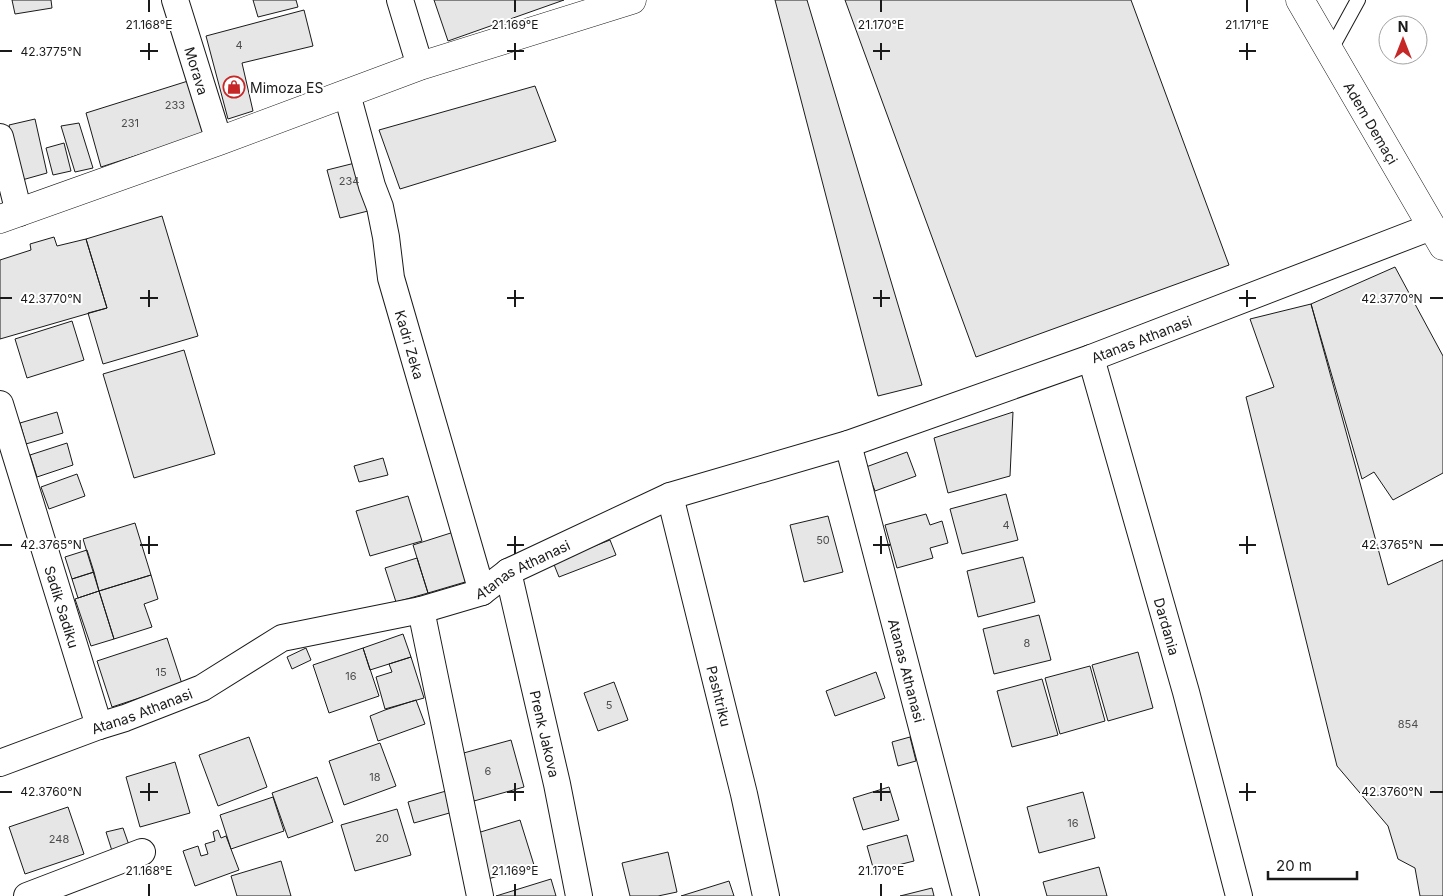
<svg xmlns="http://www.w3.org/2000/svg" width="1443" height="896" font-family="Inter,sans-serif">
<style>
.building{fill:#e6e6e6;stroke:#1a1a1a}
.lines{fill:none;stroke-linecap:round;stroke-linejoin:round}
.lane-casing{stroke:#1a1a1a;stroke-width:16}
.street-casing{stroke:#1a1a1a;stroke-width:28}
.secondary-casing{stroke:#1a1a1a;stroke-width:29}
.primary-casing{stroke:#1a1a1a;stroke-width:29}
.lane{stroke:#fff;stroke-width:14}
.street{stroke:#fff;stroke-width:26}
.secondary{stroke:#fff;stroke-width:28}
.primary{stroke:#fff;stroke-width:28}
.ticks{fill:none;stroke:#1a1a1a;stroke-width:2}
.labels{text-anchor:middle;dominant-baseline:central;stroke-width:4;stroke-linejoin:round;paint-order:stroke}
.number-label{font-size:11px;fill:#4d4d4d}
.street-label{font-size:14px;fill:#1a1a1a;stroke:#fff}
.poi-label{font-size:14px;fill:#1a1a1a;stroke:#fff;text-anchor:start}
.ticks-label{font-size:12px;text-anchor:middle;fill:#1a1a1a;stroke:#fff;stroke-width:4;stroke-linejoin:round;paint-order:stroke}
</style>
<rect width="100%" height="100%" fill="#fff"/>
<!-- building -->
<path class="building" d="M12,0H51L52,8L15,14Z
M253,0H296L298,7L258,17Z
M434,0H564L448,41Z
M775,0H807L922,385L878,396Z
M845,0H1131L1229,265L976,357Z
M304,10L313,46L242,63L253,111L228,119L206,36Z
M188,81L206,133L101,167L86,113Z
M535,86L556,141L400,189L379,130Z
M35,119L47,173L22,180L9,125Z
M79,123L93,168L75,172L61,126Z
M64,143L71,171L53,175L46,148Z
M359,162L376,209L340,218L327,170Z
M162,216L198,336L103,364L88,313L107,308L86,239Z
M54,237L57,246L86,239L107,308L0,339V260L31,250L30,244Z
M1395,267L1443,356V473L1393,500L1374,472L1362,479L1311,304Z
M1311,304L1388,585L1443,560V896H1420L1415,868L1398,859L1388,826L1337,766L1246,397L1274,387L1250,319Z
M72,321L84,360L27,378L15,339Z
M184,350L215,454L134,478L103,374Z
M57,412L63,433L26,444L20,423Z
M1013,412L1010,476L948,493L934,438Z
M67,443L73,465L37,477L30,455Z
M907,452L916,476L875,491L866,467Z
M383,458L388,475L359,482L354,466Z
M77,474L85,496L49,509L41,487Z
M1006,494L1018,540L962,554L950,509Z
M408,496L422,541L370,556L356,511Z
M926,514L930,525L942,521L948,543L930,548L933,558L897,568L885,525Z
M828,516L843,572L804,582L790,525Z
M135,523L151,575L99,591L83,539Z
M457,531L472,580L428,593L413,545Z
M610,540L616,555L559,577L553,562Z
M87,550L94,572L72,579L65,557Z
M1023,557L1035,602L978,617L967,571Z
M417,558L428,593L396,602L385,568Z
M94,572L99,591L78,598L72,579Z
M151,575L158,599L144,604L152,627L114,639L99,591Z
M99,591L114,639L91,646L75,599Z
M1039,615L1051,660L994,674L983,629Z
M403,634L411,657L370,670L363,648Z
M167,638L182,684L112,707L97,661Z
M306,648L311,660L292,669L287,657Z
M363,648L379,696L329,713L313,665Z
M1138,652L1153,708L1108,721L1092,665Z
M411,657L424,698L385,709L376,677L392,672L389,664Z
M1090,666L1105,721L1060,734L1045,678Z
M876,672L885,698L835,716L826,691Z
M1042,679L1058,735L1012,747L997,691Z
M614,682L628,720L598,731L584,693Z
M416,700L425,724L378,741L370,716L385,710Z
M249,737L267,787L218,806L199,755Z
M910,737L916,761L898,766L892,742Z
M511,740L524,787L474,801L460,754Z
M380,743L396,786L344,805L329,761Z
M175,762L190,813L140,827L126,777Z
M317,777L333,822L288,838L272,793Z
M889,787L899,820L863,830L853,798Z
M446,791L453,812L414,823L408,802Z
M1083,792L1095,838L1039,853L1027,807Z
M273,797L284,831L231,849L220,815Z
M68,807L84,854L25,874L9,827Z
M397,809L411,855L355,871L341,825Z
M520,820L534,865L488,879L474,834Z
M123,828L130,848L113,854L106,832Z
M218,830L221,838L226,836L239,870L195,886L183,851L198,846L201,856L208,854L205,844L215,841L213,832Z
M907,835L914,861L874,871L867,846Z
M668,852L677,892L658,896H630L622,863Z
M281,861L291,896H237L231,876Z
M1099,867L1107,896H1047L1043,882Z
M551,879L556,896H496Z
M729,881L734,896H681Z
M932,888L934,896H900Z"/>
<g class="lines">
<!-- lane casing -->
<g class="lane-casing">
<path id="lane" d="M1330,51L1358,0"/>
</g>
<!-- street casing -->
<g class="street-casing">
<g id="street">
<path id="s1" d="M175,0L219,141"/>
<path d="M400,0L420,66"/>
<path id="s2" d="M347,94L372,186L380,207L386,237L391,278L482,592"/>
<path d="M0,137L19,213"/>
<path id="s3" d="M1091,358L1186,692L1239,896"/>
<path id="s4" d="M0,404L99,726"/>
<path id="s5" d="M848,444L966,896"/>
<path id="s6" d="M670,496L744,794L766,896"/>
<path id="s7" d="M508,572L557,784L579,896"/>
<path d="M421,610L480,896"/>
<path id="s8" d="M0,763L99,726L125,718L202,688L282,638L421,610L482,592L508,572L670,496L848,444L1091,358L1431,227"/>
<path d="M27,896L142,852"/>
</g>
</g>
<!-- secondary casing -->
<g class="secondary-casing">
<path id="secondary" d="M0,219L219,141L420,66L632,0"/>
</g>
<!-- primary casing -->
<g class="primary-casing">
<g id="primary">
<path id="s9" d="M1300,0L1443,246"/>
</g>
</g>
<!-- lane -->
<use href="#lane" class="lane"/>
<!-- street -->
<use href="#street" class="street"/>
<!-- secondary -->
<use href="#secondary" class="secondary"/>
<!-- primary -->
<use href="#primary" class="primary"/>
</g>
<!-- ticks -->
<path class="ticks" d="M149,0V12M515,0V12M881,0V12M1247,0V12M149,43V60M515,43V60M881,43V60M1247,43V60M0,51H12M140,51H158M507,51H524M873,51H890M1239,51H1256M149,290V307M515,290V307M881,290V307M1247,290V307M0,298H12M140,298H158M507,298H524M873,298H890M1239,298H1256M1430,298H1443M149,536V554M515,536V554M881,536V554M1247,536V554M0,545H12M140,545H158M507,545H524M873,545H890M1239,545H1256M1430,545H1443M149,783V801M515,783V801M881,783V801M1247,783V801M0,792H12M140,792H158M507,792H524M873,792H890M1239,792H1256M1430,792H1443M149,884V896M515,884V896M881,884V896"/>
<!-- icons -->
<defs>
<g id="shop-ring" transform="scale(1.125)"><circle r="9.5" fill="#fff" stroke="#c62828" stroke-width="1.5"/><path d="M-5-2.5h2.3a2.7 3.5 0 0 1 5.4 0H5L5.5 6h-11ZM-1.5-2.5h3a1.5 2.3 0 0 0-3 0Z" fill="#c62828"/></g>
</defs>
<g fill-rule="evenodd">
<use href="#shop-ring" x="234" y="87"/>
</g>
<g class="labels">
<!-- number labels -->
<g class="number-label">
<text x="239" y="45">4</text>
<text x="175" y="105">233</text>
<text x="130" y="123">231</text>
<text x="349" y="181">234</text>
<text x="1006" y="525">4</text>
<text x="823" y="540">50</text>
<text x="1027" y="643">8</text>
<text x="161" y="672">15</text>
<text x="351" y="676">16</text>
<text x="609" y="705">5</text>
<text x="1408" y="724">854</text>
<text x="488" y="771">6</text>
<text x="375" y="777">18</text>
<text x="1073" y="823">16</text>
<text x="382" y="838">20</text>
<text x="59" y="839">248</text>
</g>
<!-- street labels -->
<g class="street-label">
<text stroke="none"><textPath href="#s1" startOffset="74">Morava</textPath></text>
<text stroke="none"><textPath href="#s9" startOffset="142">Adem Demaçi</textPath></text>
<text stroke="none"><textPath href="#s8" startOffset="1224">Atanas Athanasi</textPath></text>
<text stroke="none"><textPath href="#s2" startOffset="259">Kadri Zeka</textPath></text>
<text stroke="none"><textPath href="#s8" startOffset="562">Atanas Athanasi</textPath></text>
<text stroke="none"><textPath href="#s4" startOffset="212">Sadik Sadiku</textPath></text>
<text stroke="none"><textPath href="#s3" startOffset="279">Dardania</textPath></text>
<text stroke="none"><textPath href="#s5" startOffset="234">Atanas Athanasi</textPath></text>
<text stroke="none"><textPath href="#s6" startOffset="206">Pashtriku</textPath></text>
<text stroke="none"><textPath href="#s8" startOffset="151">Atanas Athanasi</textPath></text>
<text stroke="none"><textPath href="#s7" startOffset="166">Prenk Jakova</textPath></text>
</g>
<!-- poi labels -->
<g class="poi-label">
<text x="250" y="87">Mimoza ES</text>
</g>
</g>
<g class="ticks-label">
<text x="149" y="29">21.168°E</text>
<text x="515" y="29">21.169°E</text>
<text x="881" y="29">21.170°E</text>
<text x="1247" y="29">21.171°E</text>
<text x="51" y="56">42.3775°N</text>
<text x="51" y="303">42.3770°N</text>
<text x="1392" y="303">42.3770°N</text>
<text x="51" y="549">42.3765°N</text>
<text x="1392" y="549">42.3765°N</text>
<text x="51" y="796">42.3760°N</text>
<text x="1392" y="796">42.3760°N</text>
<text x="149" y="875">21.168°E</text>
<text x="515" y="875">21.169°E</text>
<text x="881" y="875">21.170°E</text>
</g>
<!-- north arrow -->
<g transform="translate(1403 40)"><circle r="24" fill="#ffffff" stroke="#a3a3a3"/>
<path d="M0-4L9 19L0 12L-9 19Z" fill="#c62828"/>
<text y="-8" font-size="14" font-weight="bold" text-anchor="middle" fill="#1a1a1a">N</text>
</g>
<!-- scale -->
<path d="M1268 871v8h89v-8" fill="none" stroke="#1a1a1a" stroke-width="2.5"/>
<text x="1276" y="871" font-size="15" fill="#1a1a1a" stroke="#ffffff" stroke-width="4" paint-order="stroke">20 m</text>
</svg>
